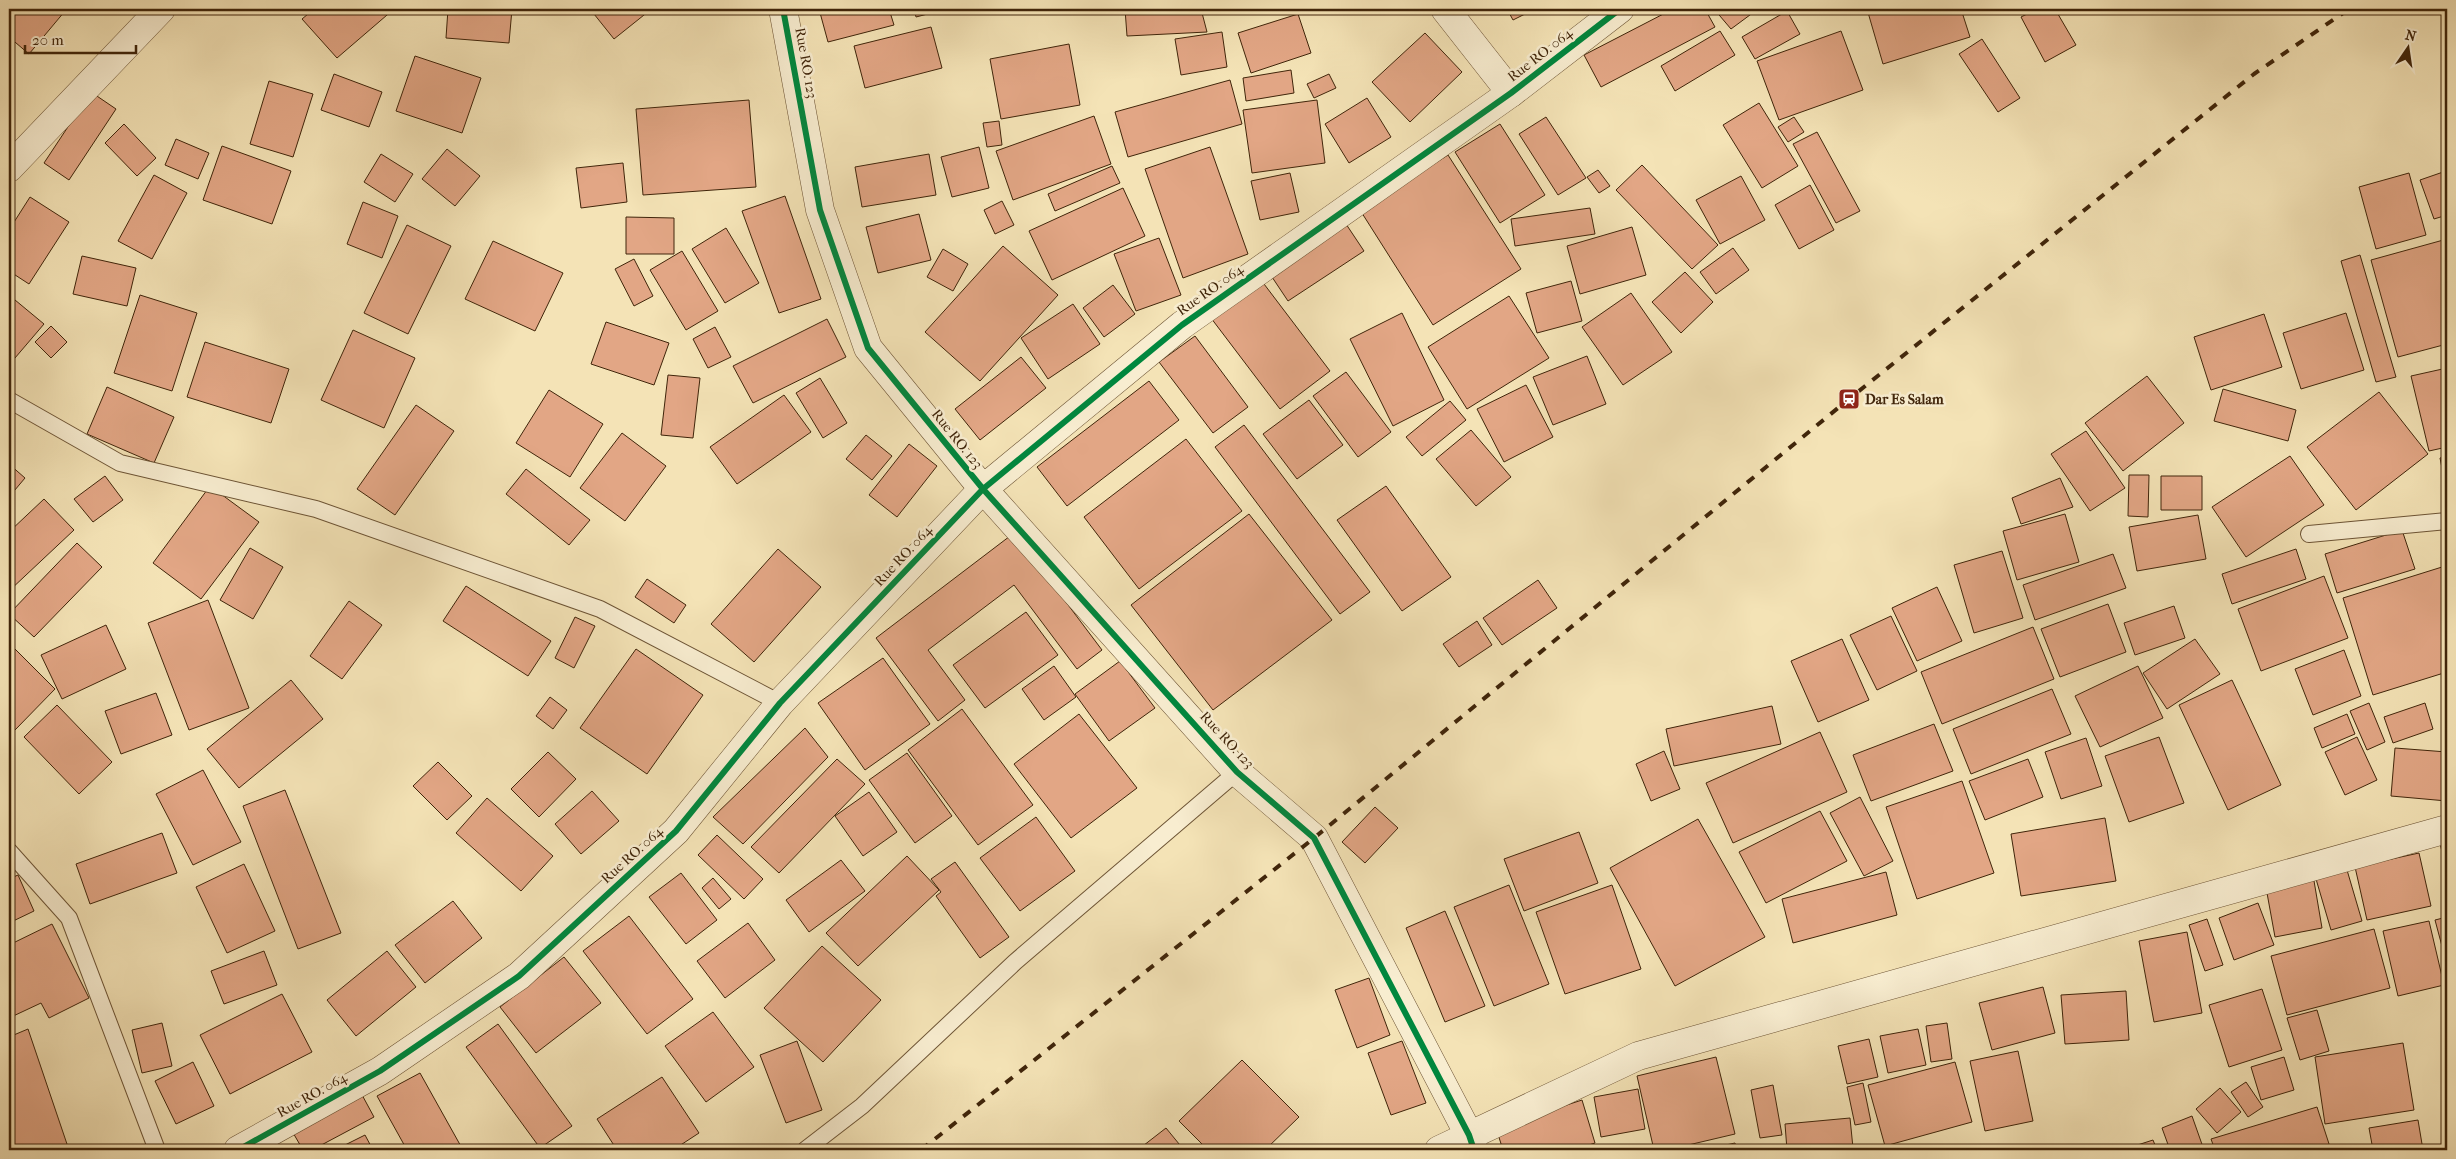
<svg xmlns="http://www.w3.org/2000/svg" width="2456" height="1159" font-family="'IM FELL French Canon',serif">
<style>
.building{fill:#e2a685;stroke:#40250a}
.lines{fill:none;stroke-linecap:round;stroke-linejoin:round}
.service-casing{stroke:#6d5435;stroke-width:18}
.minor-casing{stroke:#6d5435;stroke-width:29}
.tertiary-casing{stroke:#6d5435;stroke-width:29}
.service{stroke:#f8edd0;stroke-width:16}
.minor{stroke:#f8edd0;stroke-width:28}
.tertiary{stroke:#f8edd0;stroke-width:28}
.rail{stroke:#40250a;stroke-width:4;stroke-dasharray:9 9;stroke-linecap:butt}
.cycleway-casing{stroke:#f8edd0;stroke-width:9}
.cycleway{stroke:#00873e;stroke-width:6}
.labels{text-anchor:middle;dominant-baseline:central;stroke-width:5;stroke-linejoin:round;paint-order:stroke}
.street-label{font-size:14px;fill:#40250a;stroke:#f8edd0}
.poi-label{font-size:14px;font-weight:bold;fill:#40250a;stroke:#f8edd0;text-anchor:start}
</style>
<rect width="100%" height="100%" fill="#f4e3b6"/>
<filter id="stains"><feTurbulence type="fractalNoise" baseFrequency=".004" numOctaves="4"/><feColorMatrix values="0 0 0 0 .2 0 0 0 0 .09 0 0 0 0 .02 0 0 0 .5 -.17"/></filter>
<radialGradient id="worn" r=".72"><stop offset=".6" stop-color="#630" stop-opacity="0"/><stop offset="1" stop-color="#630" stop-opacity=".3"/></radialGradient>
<!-- building -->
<path class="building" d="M9,9H61L65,11L29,54L9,37Z
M314,9H394L337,58L302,19Z
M448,9H512L509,43L446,38Z
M590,9H647L649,11L614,39Z
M819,9H889L894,25L828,42Z
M914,9H947L916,17Z
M1040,9H1073V11L1040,13Z
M1125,9H1201L1207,32L1127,36Z
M1507,9H1535L1513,20Z
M1673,9H1705L1715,27L1601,87L1584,55Z
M1714,9H1758L1731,29Z
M1867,9H1961L1970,37L1883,64Z
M2037,9H2055L2076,45L2045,62L2021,17Z
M1787,11L1800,34L1755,59L1742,37Z
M1298,14L1311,53L1251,73L1238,33Z
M931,27L942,68L865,88L854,46Z
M1720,31L1735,55L1675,91L1661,66Z
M1841,31L1863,90L1779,120L1757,61Z
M1222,32L1227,67L1181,75L1175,39Z
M1425,33L1462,72L1410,122L1372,82Z
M1982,39L2020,98L1998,112L1959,54Z
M1069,44L1080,105L1001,119L990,59Z
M415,56L481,78L462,133L396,111Z
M1291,70L1294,93L1246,101L1243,78Z
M334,74L382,92L369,127L321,110Z
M1329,74L1336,88L1314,98L1307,84Z
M1230,80L1242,124L1128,157L1115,112Z
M269,81L313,94L293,157L250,144Z
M91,92L116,109L69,180L44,163Z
M1367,98L1391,137L1349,163L1325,124Z
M749,100L756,187L643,195L636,109Z
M1317,100L1325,163L1252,173L1243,110Z
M1759,103L1798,166L1762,188L1723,125Z
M1094,116L1111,164L1013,200L996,151Z
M1546,117L1586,178L1558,195L1519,134Z
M1794,117L1804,132L1788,142L1778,127Z
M999,121L1002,145L987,147L983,123Z
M124,124L156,158L137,176L105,143Z
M1500,124L1545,195L1500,223L1455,152Z
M1817,132L1860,211L1836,223L1793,144Z
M176,139L209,153L198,179L165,165Z
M222,146L291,171L272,224L203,200Z
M979,147L989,188L952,197L941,157Z
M1210,147L1248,254L1183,278L1145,169Z
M447,149L480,176L455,206L422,179Z
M381,154L413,174L395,202L364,182Z
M929,154L936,195L862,207L855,167Z
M1448,155L1521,269L1433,325L1360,210Z
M623,163L627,202L581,208L576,168Z
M1642,165L1718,245L1692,269L1616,190Z
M1112,166L1120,183L1055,211L1048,194Z
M1598,170L1610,186L1599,193L1587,177Z
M2446,171L2447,215L2434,219L2420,180Z
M1290,173L1299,212L1260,220L1251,181Z
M2409,173L2426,235L2376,249L2359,187Z
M154,175L187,193L152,259L118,241Z
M1741,176L1765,220L1720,244L1696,200Z
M1810,185L1834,230L1799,249L1775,205Z
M1123,188L1145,236L1052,280L1029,231Z
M785,196L821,299L779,313L742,211Z
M30,197L69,222L29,284L9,271V230Z
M1002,201L1014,225L995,234L984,210Z
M363,202L398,216L382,258L347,244Z
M1590,208L1595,234L1515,246L1511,219Z
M919,214L931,260L878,273L866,227Z
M626,217L674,218V254H626Z
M1344,221L1364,251L1288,301L1268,271Z
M407,225L451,246L408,334L364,313Z
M1632,227L1646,275L1580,294L1567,246Z
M726,228L759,283L725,303L692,249Z
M1159,238L1181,295L1136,311L1114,254Z
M2447,239V344L2398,357L2371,260Z
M493,241L563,273L535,331L465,299Z
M1003,246L1058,295L980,381L925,332Z
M1733,248L1749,270L1716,294L1700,272Z
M943,249L968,264L953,291L927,277Z
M682,251L718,311L686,330L650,270Z
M2360,255L2396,377L2376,382L2341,261Z
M82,256L136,268L127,306L73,294Z
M634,259L653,296L634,306L615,269Z
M1685,272L1713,302L1681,333L1652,302Z
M1261,280L1330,371L1280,409L1211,318Z
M1571,281L1582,321L1537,333L1526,293Z
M1113,285L1135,314L1104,337L1083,308Z
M1631,293L1672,352L1623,385L1582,327Z
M9,295L44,324L9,365Z
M140,295L197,313L172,391L114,373Z
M1509,296L1549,358L1467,409L1428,347Z
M1073,304L1100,344L1048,379L1021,338Z
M1402,313L1444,400L1393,426L1350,339Z
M2346,313L2364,370L2301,389L2283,333Z
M2264,314L2282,367L2211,390L2194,337Z
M827,319L846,357L753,403L733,366Z
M606,322L669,343L654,385L591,364Z
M51,326L67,342L51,358L35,342Z
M715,327L731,357L708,368L693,339Z
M353,330L415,358L384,428L321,400Z
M1195,336L1248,407L1213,433L1159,362Z
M205,342L289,369L271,423L187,397Z
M1587,356L1606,404L1553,425L1533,377Z
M1021,357L1046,388L980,440L955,409Z
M2447,368V447L2429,451L2411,376Z
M1346,372L1391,432L1358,457L1313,396Z
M668,375L700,378L693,438L661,435Z
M2147,376L2184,423L2123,471L2085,423Z
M820,378L847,423L823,438L796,393Z
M1149,381L1179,420L1067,506L1037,467Z
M1526,385L1553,437L1504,462L1477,409Z
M107,387L174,417L154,463L87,434Z
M2223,389L2296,410L2288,441L2214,421Z
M549,390L603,424L570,477L516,443Z
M2379,392L2428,454L2356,510L2307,447Z
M784,395L811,432L737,484L710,447Z
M1309,400L1343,445L1297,479L1263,434Z
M1450,401L1466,420L1422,456L1406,437Z
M416,405L454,431L395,515L357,489Z
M1244,425L1370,592L1340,614L1215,447Z
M1471,430L1511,477L1476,506L1436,459Z
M2086,431L2125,488L2090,511L2051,454Z
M622,433L666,466L625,521L580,488Z
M866,435L892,456L872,480L846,459Z
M1186,439L1242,511L1139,589L1084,517Z
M909,444L937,466L897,517L869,495Z
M2290,456L2324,505L2246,557L2212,507Z
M2447,456V494L2440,458Z
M9,464L25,478L9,497Z
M526,469L590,520L569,545L506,494Z
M2129,475H2149L2148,517L2128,516Z
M105,476L123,500L93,522L74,499Z
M2161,476H2202V510H2161Z
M2060,478L2073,507L2021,524L2012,498Z
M210,486L259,522L201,599L153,563Z
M1386,486L1451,577L1402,611L1337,520Z
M44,499L74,530L9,591V532Z
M1249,514L1332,620L1213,710L1131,605Z
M2065,514L2079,562L2017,580L2003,531Z
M2198,515L2206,559L2137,571L2129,527Z
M2402,530L2415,569L2337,593L2325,554Z
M1014,533L1102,650L1077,669L1014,585L928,650L965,700L938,721L876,638Z
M77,543L102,567L34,637L9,614Z
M250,548L283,567L253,619L220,600Z
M778,549L821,587L754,662L711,624Z
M2296,549L2306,579L2232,604L2222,574Z
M2002,551L2023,618L1974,633L1954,565Z
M2113,554L2126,588L2035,620L2023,585Z
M2442,567L2447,583V672L2373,695L2343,598Z
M2324,576L2348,638L2261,671L2238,609Z
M647,579L686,605L674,623L635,597Z
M1538,580L1557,608L1502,645L1483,618Z
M466,586L551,641L528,676L443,621Z
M1937,587L1962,641L1917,661L1892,608Z
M208,600L249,708L189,730L148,623Z
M349,601L382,625L342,679L310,656Z
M2108,604L2126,652L2060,677L2041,629Z
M2174,606L2185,638L2135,655L2124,623Z
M1026,612L1058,655L985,708L953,665Z
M1891,616L1917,671L1877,690L1850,635Z
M575,617L595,626L574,668L555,658Z
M1477,621L1492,645L1459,667L1443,644Z
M106,625L126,669L62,699L41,655Z
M2033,627L2054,679L1942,724L1921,672Z
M1842,639L1869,700L1818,722L1791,661Z
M2195,639L2220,674L2167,709L2143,673Z
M9,643L55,689L15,730L9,724Z
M636,649L703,695L647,774L580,728Z
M2344,650L2361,696L2313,715L2295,669Z
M883,658L930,724L865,770L818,703Z
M1120,661L1155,708L1109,741L1075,694Z
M1054,666L1076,697L1044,720L1022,689Z
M2138,666L2163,718L2100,747L2075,696Z
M291,680L323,719L239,788L207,749Z
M2232,680L2281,785L2228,810L2179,705Z
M2052,689L2071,734L1971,774L1953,729Z
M156,693L172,735L121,754L105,711Z
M550,697L567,710L553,729L536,716Z
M2369,703L2385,742L2367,750L2350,711Z
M2425,703L2433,729L2393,743L2384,717Z
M57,705L112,762L79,794L24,737Z
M1772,706L1781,744L1674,766L1666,729Z
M962,709L1033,805L978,845L908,750Z
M1079,714L1137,788L1071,838L1014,764Z
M2347,714L2355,734L2322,748L2314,728Z
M1934,724L1953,771L1871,801L1853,755Z
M805,728L828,757L743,844L713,817Z
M1820,732L1847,792L1733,843L1706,783Z
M2159,737L2184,803L2129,822L2105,756Z
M2357,737L2377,780L2345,795L2325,752Z
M2086,738L2102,786L2061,799L2045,752Z
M2395,748L2447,752V801L2391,796Z
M1664,751L1680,789L1651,801L1636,764Z
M548,752L576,779L539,817L511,789Z
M907,753L952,816L915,843L869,780Z
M837,759L865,784L779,873L751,847Z
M2028,759L2043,797L1985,820L1969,781Z
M438,762L472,796L447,820L413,786Z
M203,770L241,842L193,865L156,794Z
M1962,781L1994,873L1917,899L1886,807Z
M285,790L341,933L298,949L243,806Z
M592,791L619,821L581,854L555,824Z
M869,792L897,832L863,856L835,816Z
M1860,797L1893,861L1864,876L1830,813Z
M487,798L553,856L521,891L456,833Z
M1375,807L1398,828L1365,863L1342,842Z
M1820,811L1847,861L1766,903L1739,852Z
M1036,817L1075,871L1020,911L980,858Z
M2105,818L2116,881L2021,896L2011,834Z
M1698,819L1765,937L1675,986L1610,868Z
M1579,832L1598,883L1524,911L1504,859Z
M162,833L177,873L90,904L76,864Z
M717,835L763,879L744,899L698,855Z
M2447,841V873L2440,843Z
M2419,853L2431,906L2367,920L2355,867Z
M907,856L939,890L858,966L826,933Z
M841,860L865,891L809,932L786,900Z
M955,862L1009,937L980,958L936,896L941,892L931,879Z
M244,864L275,931L227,953L196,887Z
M2347,870L2362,921L2331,930L2316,879Z
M1886,872L1897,915L1793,943L1782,899Z
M681,873L717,920L686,944L649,897Z
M18,875L34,911L9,923V879Z
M2313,875L2322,928L2275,937L2265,882Z
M713,878L731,899L719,909L702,888Z
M1509,885L1549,984L1494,1006L1454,907Z
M1612,885L1641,969L1565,994L1536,912Z
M453,901L482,938L425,983L395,945Z
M2258,903L2274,945L2234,960L2219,918Z
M1445,911L1485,1006L1445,1022L1406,928Z
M629,916L693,999L647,1034L583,951Z
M2447,917V965L2435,920Z
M2207,919L2223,965L2205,971L2189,925Z
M2429,921L2444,985L2398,996L2383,931Z
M748,923L775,960L725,998L697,961Z
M52,924L89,998L49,1018L41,1003L9,1018V945Z
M2374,929L2390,988L2287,1015L2271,956Z
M2187,932L2202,1013L2154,1022L2139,941Z
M822,946L881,1000L823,1062L764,1008Z
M264,951L277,985L224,1004L211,971Z
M387,951L416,987L356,1036L327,1000Z
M564,957L601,1003L536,1053L500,1007Z
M1369,978L1390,1035L1357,1048L1335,990Z
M2043,987L2055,1033L1992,1050L1979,1003Z
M2262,989L2282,1050L2229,1067L2209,1005Z
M2126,991L2129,1040L2065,1044L2061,995Z
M282,994L312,1052L230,1094L200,1035Z
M2317,1010L2329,1051L2300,1060L2287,1018Z
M713,1012L754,1067L706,1102L665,1046Z
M162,1023L172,1066L142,1073L132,1030Z
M1947,1023L1952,1059L1931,1062L1926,1026Z
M498,1024L572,1126L540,1148L466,1047Z
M28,1029L69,1150H9V1037Z
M1918,1029L1926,1065L1888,1073L1880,1036Z
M1869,1039L1878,1077L1847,1084L1838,1046Z
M797,1041L822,1110L786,1123L760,1055Z
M1402,1041L1426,1103L1391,1115L1368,1053Z
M2403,1043L2414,1110L2325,1124L2315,1057Z
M2018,1051L2033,1121L1985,1131L1970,1061Z
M1716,1057L1735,1134L1667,1150H1654L1637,1076Z
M2284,1057L2294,1090L2261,1100L2251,1067Z
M1242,1060L1299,1117L1265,1150H1208L1179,1121Z
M193,1062L214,1106L176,1124L155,1081Z
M1955,1062L1972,1122L1885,1146L1868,1085Z
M420,1073L463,1150H407L377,1096Z
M662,1077L699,1133L673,1150H617L597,1119Z
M2246,1082L2263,1107L2248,1117L2231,1092Z
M1863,1083L1871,1122L1855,1125L1847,1087Z
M1773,1085L1782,1135L1760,1138L1751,1090Z
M2220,1088L2241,1112L2217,1133L2196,1109Z
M1638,1089L1645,1129L1601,1137L1594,1097Z
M361,1093L374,1117L312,1150H303L292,1131Z
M1582,1100L1595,1143L1573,1150H1503L1496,1128Z
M2317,1107L2331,1150H2215L2211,1139Z
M2192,1116L2204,1150H2170L2162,1128Z
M1850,1118L1853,1148L1787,1150L1785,1124Z
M2418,1120L2423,1150H2373L2369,1128Z
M1166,1128L1184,1150H1140L1139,1149Z
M365,1135L373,1150H335Z
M275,1140L279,1150H253Z
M2153,1140L2157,1150H2122Z
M1735,1143L1737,1150H1703Z
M1928,1145L1929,1150H1911Z"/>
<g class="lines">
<!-- service casing -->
<g class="service-casing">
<path id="service" d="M9,400L120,463L316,509L600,609L780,703
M2309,534L2447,521
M9,851L69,918L157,1150
M805,1150L862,1106L1015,962L1237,772"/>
</g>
<!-- minor casing -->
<g class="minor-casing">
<path id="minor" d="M1445,9L1511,93
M9,168L161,9
M983,489L1237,772L1314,838L1469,1135L1474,1150
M1439,1150L1638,1056L2447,829"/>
</g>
<!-- tertiary casing -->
<g class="tertiary-casing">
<path id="tertiary" d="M783,9L820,210L868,348L983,489
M238,1150L380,1071L519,976L676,831L780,703L983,489L1182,325L1511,93L1620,9"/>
</g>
<!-- service -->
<use href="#service" class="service"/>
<!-- minor -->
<use href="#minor" class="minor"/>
<!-- tertiary -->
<use href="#tertiary" class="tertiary"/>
<!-- rail -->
<path class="rail" d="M921,1150L1314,838L1849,399L2254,74L2349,9"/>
<!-- cycleway casing -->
<g class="cycleway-casing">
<path id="cycleway" d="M783,9L820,210L868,348L983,489L1237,772L1314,838L1469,1135L1474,1150
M238,1150L380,1071L519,976L676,831L780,703L983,489L1182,325L1511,93L1620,9"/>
</g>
<!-- cycleway -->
<use href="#cycleway" class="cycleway"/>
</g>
<!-- icons -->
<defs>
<g id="station-square" transform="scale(1.125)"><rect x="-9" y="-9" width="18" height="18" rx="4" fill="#8f2418" stroke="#f8edd0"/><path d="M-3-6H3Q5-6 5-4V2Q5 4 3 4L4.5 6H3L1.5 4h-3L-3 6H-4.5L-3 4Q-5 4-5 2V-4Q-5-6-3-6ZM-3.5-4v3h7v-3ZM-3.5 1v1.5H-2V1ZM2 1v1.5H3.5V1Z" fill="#fff"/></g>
</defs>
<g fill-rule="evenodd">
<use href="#station-square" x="1849" y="399"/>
</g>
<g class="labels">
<!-- street labels -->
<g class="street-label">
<text transform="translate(1540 55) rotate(-38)">Rue RO. 064</text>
<text transform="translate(806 63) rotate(80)">Rue RO. 123</text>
<text transform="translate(1210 290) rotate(-35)">Rue RO. 064</text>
<text transform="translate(957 439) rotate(51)">Rue RO. 123</text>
<text transform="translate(903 556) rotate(-47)">Rue RO. 064</text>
<text transform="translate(1227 740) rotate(47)">Rue RO. 123</text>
<text transform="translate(632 855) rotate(-42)">Rue RO. 064</text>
<text transform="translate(312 1095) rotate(-29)">Rue RO. 064</text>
</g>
<!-- poi labels -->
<g class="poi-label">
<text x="1865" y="399">Dar Es Salam</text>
</g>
</g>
<!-- margin -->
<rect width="2456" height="1159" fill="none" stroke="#f4e3b6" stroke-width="30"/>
<rect x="10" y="10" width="2436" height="1139" fill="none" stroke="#40250a" stroke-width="2.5"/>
<rect x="15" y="15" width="2426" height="1129" fill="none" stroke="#40250a"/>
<!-- north arrow -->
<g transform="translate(2408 48) rotate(13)" stroke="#f8edd0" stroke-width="4" paint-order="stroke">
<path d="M0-4L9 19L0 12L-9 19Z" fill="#40250a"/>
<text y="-8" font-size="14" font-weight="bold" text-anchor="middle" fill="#40250a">N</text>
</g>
<!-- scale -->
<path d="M25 45v8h111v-8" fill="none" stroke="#40250a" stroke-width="2.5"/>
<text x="32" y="45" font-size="15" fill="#40250a" stroke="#f8edd0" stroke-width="4" paint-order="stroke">20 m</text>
<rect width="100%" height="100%" filter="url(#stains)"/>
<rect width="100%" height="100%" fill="url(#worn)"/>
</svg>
